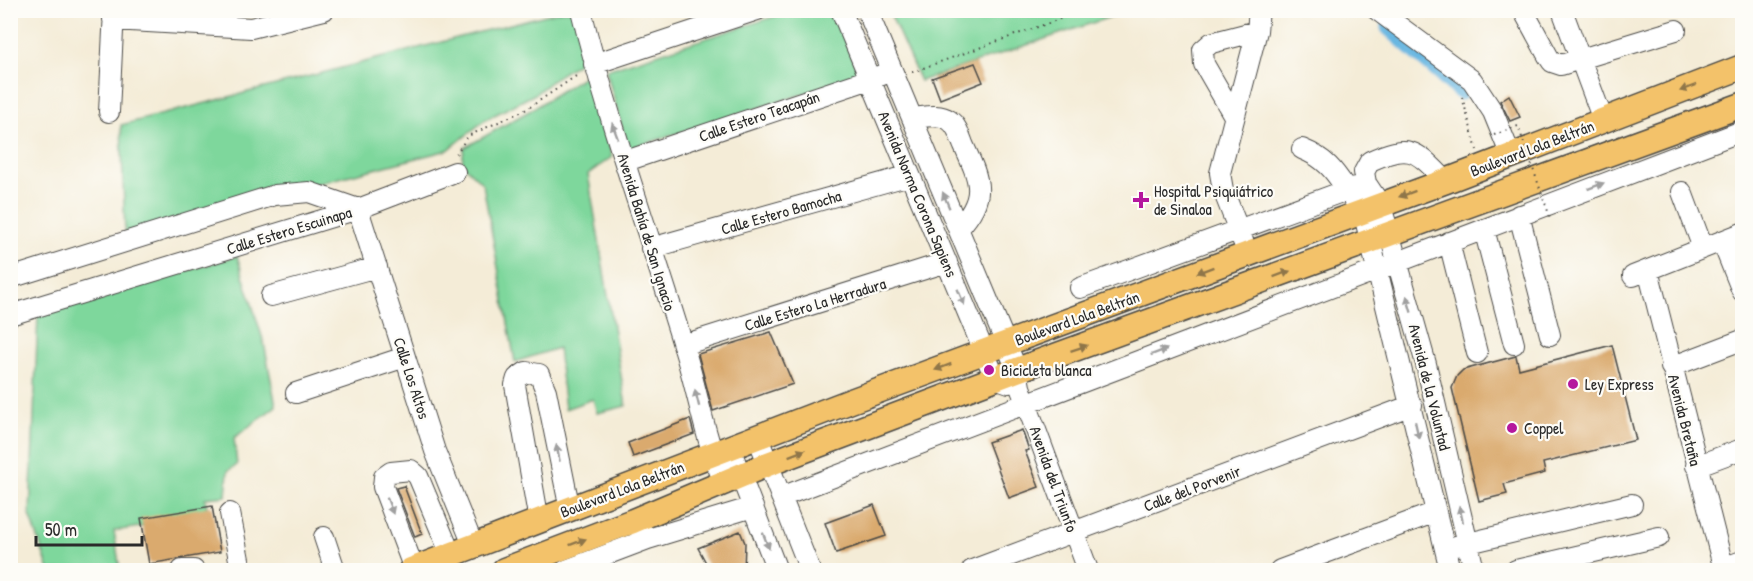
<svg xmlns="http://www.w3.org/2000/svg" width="1753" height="581" font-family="'Patrick Hand',sans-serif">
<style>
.green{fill:#7ed79c;stroke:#548164;stroke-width:1.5}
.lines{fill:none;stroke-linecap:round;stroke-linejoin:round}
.canal{stroke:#66b6e1;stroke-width:15}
.building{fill:#daaa6e}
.minor-casing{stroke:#494845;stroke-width:22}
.major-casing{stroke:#494845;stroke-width:27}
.path{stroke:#494845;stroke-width:2;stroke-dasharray:1.5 4.5;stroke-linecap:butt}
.minor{stroke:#fff;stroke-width:20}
.major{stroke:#f3c26a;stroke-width:24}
.path-bridge{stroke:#494845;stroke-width:2;stroke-dasharray:1.5 4.5;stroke-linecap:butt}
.oneway{fill:#8f764a}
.oneway2{fill:#a0a0a0}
.poi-dot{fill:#b5179e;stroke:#fdfcf7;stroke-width:2}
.labels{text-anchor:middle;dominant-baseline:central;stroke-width:4.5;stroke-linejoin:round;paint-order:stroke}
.street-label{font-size:16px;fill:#2b2b2b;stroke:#fdfcf7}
.poi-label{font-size:16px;fill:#2b2b2b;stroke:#fdfcf7;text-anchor:start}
</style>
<rect width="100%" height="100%" fill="#fdfcf7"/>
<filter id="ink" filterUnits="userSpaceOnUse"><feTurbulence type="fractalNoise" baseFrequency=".0167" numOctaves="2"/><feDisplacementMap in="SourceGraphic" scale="12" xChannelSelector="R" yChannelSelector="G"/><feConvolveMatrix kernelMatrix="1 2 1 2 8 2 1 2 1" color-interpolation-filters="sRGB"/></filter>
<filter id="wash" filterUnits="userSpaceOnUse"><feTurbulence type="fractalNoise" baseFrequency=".008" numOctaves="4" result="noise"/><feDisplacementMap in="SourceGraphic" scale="24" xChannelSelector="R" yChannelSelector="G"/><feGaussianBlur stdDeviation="1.35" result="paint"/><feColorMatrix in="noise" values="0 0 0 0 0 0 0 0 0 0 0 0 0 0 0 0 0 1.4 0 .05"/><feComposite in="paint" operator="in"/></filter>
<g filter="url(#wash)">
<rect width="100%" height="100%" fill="#f4ecd7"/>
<!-- green -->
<path class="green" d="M833,10L860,76L628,149L606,70L792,11Z
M561,11H574L585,59L559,75L535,94L485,120L448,150L125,233L121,125Z
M889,11H1128L920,81Z
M590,72L612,157L588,174L626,406L597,413L593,399L565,409L558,348L515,362L483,184L462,164L464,148L531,110Z
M237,256L264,343L276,406L234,438L237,465L228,471L226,496L205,498L209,516L114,531L120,570H49L30,515L38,314Z"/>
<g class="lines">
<!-- canal -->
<path class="canal" d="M1388,28L1461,93"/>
</g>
<g id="blocks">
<!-- building -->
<path class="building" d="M975,63L983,82L940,99L932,78Z
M1509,95L1520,117L1510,121L1500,101Z
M771,332L793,384L713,411L698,354Z
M1612,345L1636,440L1543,463L1545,473L1504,484L1507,494L1479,501L1452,388L1457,376L1463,370L1516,356L1519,369Z
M690,419L694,434L633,457L628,443Z
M1022,430L1029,450L1025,451L1039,487L1009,498L988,442Z
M404,486L422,534L415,537L396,488Z
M874,505L886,536L836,553L825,523Z
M212,506L220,552L149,564L141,518Z
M740,531L745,543L744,570H710L698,548Z"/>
</g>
</g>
<g filter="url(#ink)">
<use href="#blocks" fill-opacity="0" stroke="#494845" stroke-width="1.5"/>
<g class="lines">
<!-- minor casing -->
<g class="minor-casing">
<path id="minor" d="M581,10C609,124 649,233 683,345C698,391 704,439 725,484
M841,10L995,378L1009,383
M867,10L1017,370L1020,387L1088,570
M1377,10L1472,80L1493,112L1511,156
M1523,10L1548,56L1552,62L1561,65L1676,30
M1562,10L1603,120
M113,20L251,28L324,10
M594,64L757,10
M109,112L114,10
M1234,116L1204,64L1203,50L1211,43L1257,31
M912,118C924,117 939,113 949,120C957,125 960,136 963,144C980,181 988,197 958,229
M1302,149C1337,163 1339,184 1363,211L1450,570
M626,161L882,75
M1446,181C1416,151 1411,142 1370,161L1364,172L1366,183L1380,204L1388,229L1426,364L1474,570
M1682,192L1703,248
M358,209L435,451L473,545
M1519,215L1550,335
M1484,229L1514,344
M1722,241L1742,291
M1449,242L1477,353
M651,248L910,175
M1248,254L1223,190L1220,173L1257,31L1259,10
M1648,270L1724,570
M1633,276L1742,233
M10,278L275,195L309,192L358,209
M1080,288L1355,187
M271,296L377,267
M10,315L358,209L455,172
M683,345L947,262
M1671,367L1742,340
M296,393L405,357
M758,438L810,570
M730,448L777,570
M1696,466L1742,449
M781,497L1742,131
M230,513L241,570
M539,521L515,385L517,378L526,372L539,374L546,391L570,510
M633,521L648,539L753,507
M324,537L335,570
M1456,546L1632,504
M1723,568L1742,561
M414,569L383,487L384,477L391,472L411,470L418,476L451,555
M182,570H194
M566,570L648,539
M972,570L1412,405
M1280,570L1436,512
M1516,570L1659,537"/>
</g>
<!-- major casing -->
<g class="major-casing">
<path id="major" d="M411,570L851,401L1446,181L1742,67
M504,570L633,521L768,464L1017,370L1742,105"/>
</g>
<!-- path -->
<path class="path" d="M912,72L1085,10
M1462,97L1477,150
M456,154L468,136L527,109L579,74"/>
<!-- minor -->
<use href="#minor" class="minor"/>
<!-- major -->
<use href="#major" class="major"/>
<!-- path-bridge -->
<path class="path-bridge" d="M1494,135L1518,126L1550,217"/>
</g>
<!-- one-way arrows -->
<defs><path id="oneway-solid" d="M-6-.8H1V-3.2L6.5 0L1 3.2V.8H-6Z" transform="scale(1.5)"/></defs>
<g class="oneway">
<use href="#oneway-solid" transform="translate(1688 88) rotate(159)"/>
<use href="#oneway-solid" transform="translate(1407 194) rotate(160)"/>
<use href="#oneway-solid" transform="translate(1205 270) rotate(159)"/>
<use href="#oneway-solid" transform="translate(1282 274) rotate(-20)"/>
<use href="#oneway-solid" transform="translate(1079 348) rotate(-19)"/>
<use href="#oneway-solid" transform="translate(943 367) rotate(159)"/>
<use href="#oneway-solid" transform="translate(797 453) rotate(-21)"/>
<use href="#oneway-solid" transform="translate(578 542) rotate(-21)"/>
</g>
<g class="oneway2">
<use href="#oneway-solid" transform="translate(615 131) rotate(-110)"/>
<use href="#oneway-solid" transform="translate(1596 186) rotate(-21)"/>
<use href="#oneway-solid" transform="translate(946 200) rotate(-113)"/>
<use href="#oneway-solid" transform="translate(961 297) rotate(67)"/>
<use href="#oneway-solid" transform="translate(1409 304) rotate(-106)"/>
<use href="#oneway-solid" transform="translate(1159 352) rotate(-21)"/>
<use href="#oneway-solid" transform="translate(697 398) rotate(-104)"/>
<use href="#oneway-solid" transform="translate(1417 430) rotate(77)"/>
<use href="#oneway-solid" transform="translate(558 453) rotate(-101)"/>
<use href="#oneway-solid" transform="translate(390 506) rotate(69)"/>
<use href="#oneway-solid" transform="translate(1461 514) rotate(-103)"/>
<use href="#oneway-solid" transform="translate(766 541) rotate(69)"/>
</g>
</g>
<!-- markers -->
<g class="poi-dot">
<path d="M1138 191h6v6h6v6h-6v6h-6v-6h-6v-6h6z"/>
<circle cx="989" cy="370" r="6"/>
<circle cx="1573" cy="384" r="6"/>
<circle cx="1512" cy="428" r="6"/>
</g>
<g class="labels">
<!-- street labels -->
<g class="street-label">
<text transform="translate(759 116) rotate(-19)">Calle Estero Teacapán</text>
<text transform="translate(1532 148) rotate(-21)">Boulevard Lola Beltrán</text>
<text transform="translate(918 194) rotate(67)">Avenida Norma Corona Sapiens</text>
<text transform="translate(781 212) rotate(-16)">Calle Estero Bamocha</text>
<text transform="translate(289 230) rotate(-17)">Calle Estero Escuinapa</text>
<text transform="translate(647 232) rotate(73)">Avenida Bahía de San Ignacio</text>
<text transform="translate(815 304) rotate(-17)">Calle Estero La Herradura</text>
<text transform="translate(1077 318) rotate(-20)">Boulevard Lola Beltrán</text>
<text transform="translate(412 378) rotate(72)">Calle Los Altos</text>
<text transform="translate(1430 387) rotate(76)">Avenida de la Voluntad</text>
<text transform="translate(1685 420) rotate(76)">Avenida Bretaña</text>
<text transform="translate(1054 479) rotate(70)">Avenida del Triunfo</text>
<text transform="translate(1192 488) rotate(-21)">Calle del Porvenir</text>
<text transform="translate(622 489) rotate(-21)">Boulevard Lola Beltrán</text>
</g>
<!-- poi labels -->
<g class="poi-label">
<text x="1154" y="191">Hospital Psiquiátrico<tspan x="1154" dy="18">de Sinaloa</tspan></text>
<text x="1001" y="370">Bicicleta blanca</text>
<text x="1585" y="384">Ley Express</text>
<text x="1524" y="428">Coppel</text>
</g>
</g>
<!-- margin -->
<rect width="1753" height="581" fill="none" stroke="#fdfcf7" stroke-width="36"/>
<!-- scale -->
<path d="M36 536v9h106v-9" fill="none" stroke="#2b2b2b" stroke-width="3"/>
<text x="45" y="536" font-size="18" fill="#2b2b2b" stroke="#fdfcf7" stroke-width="4.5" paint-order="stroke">50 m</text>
</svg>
